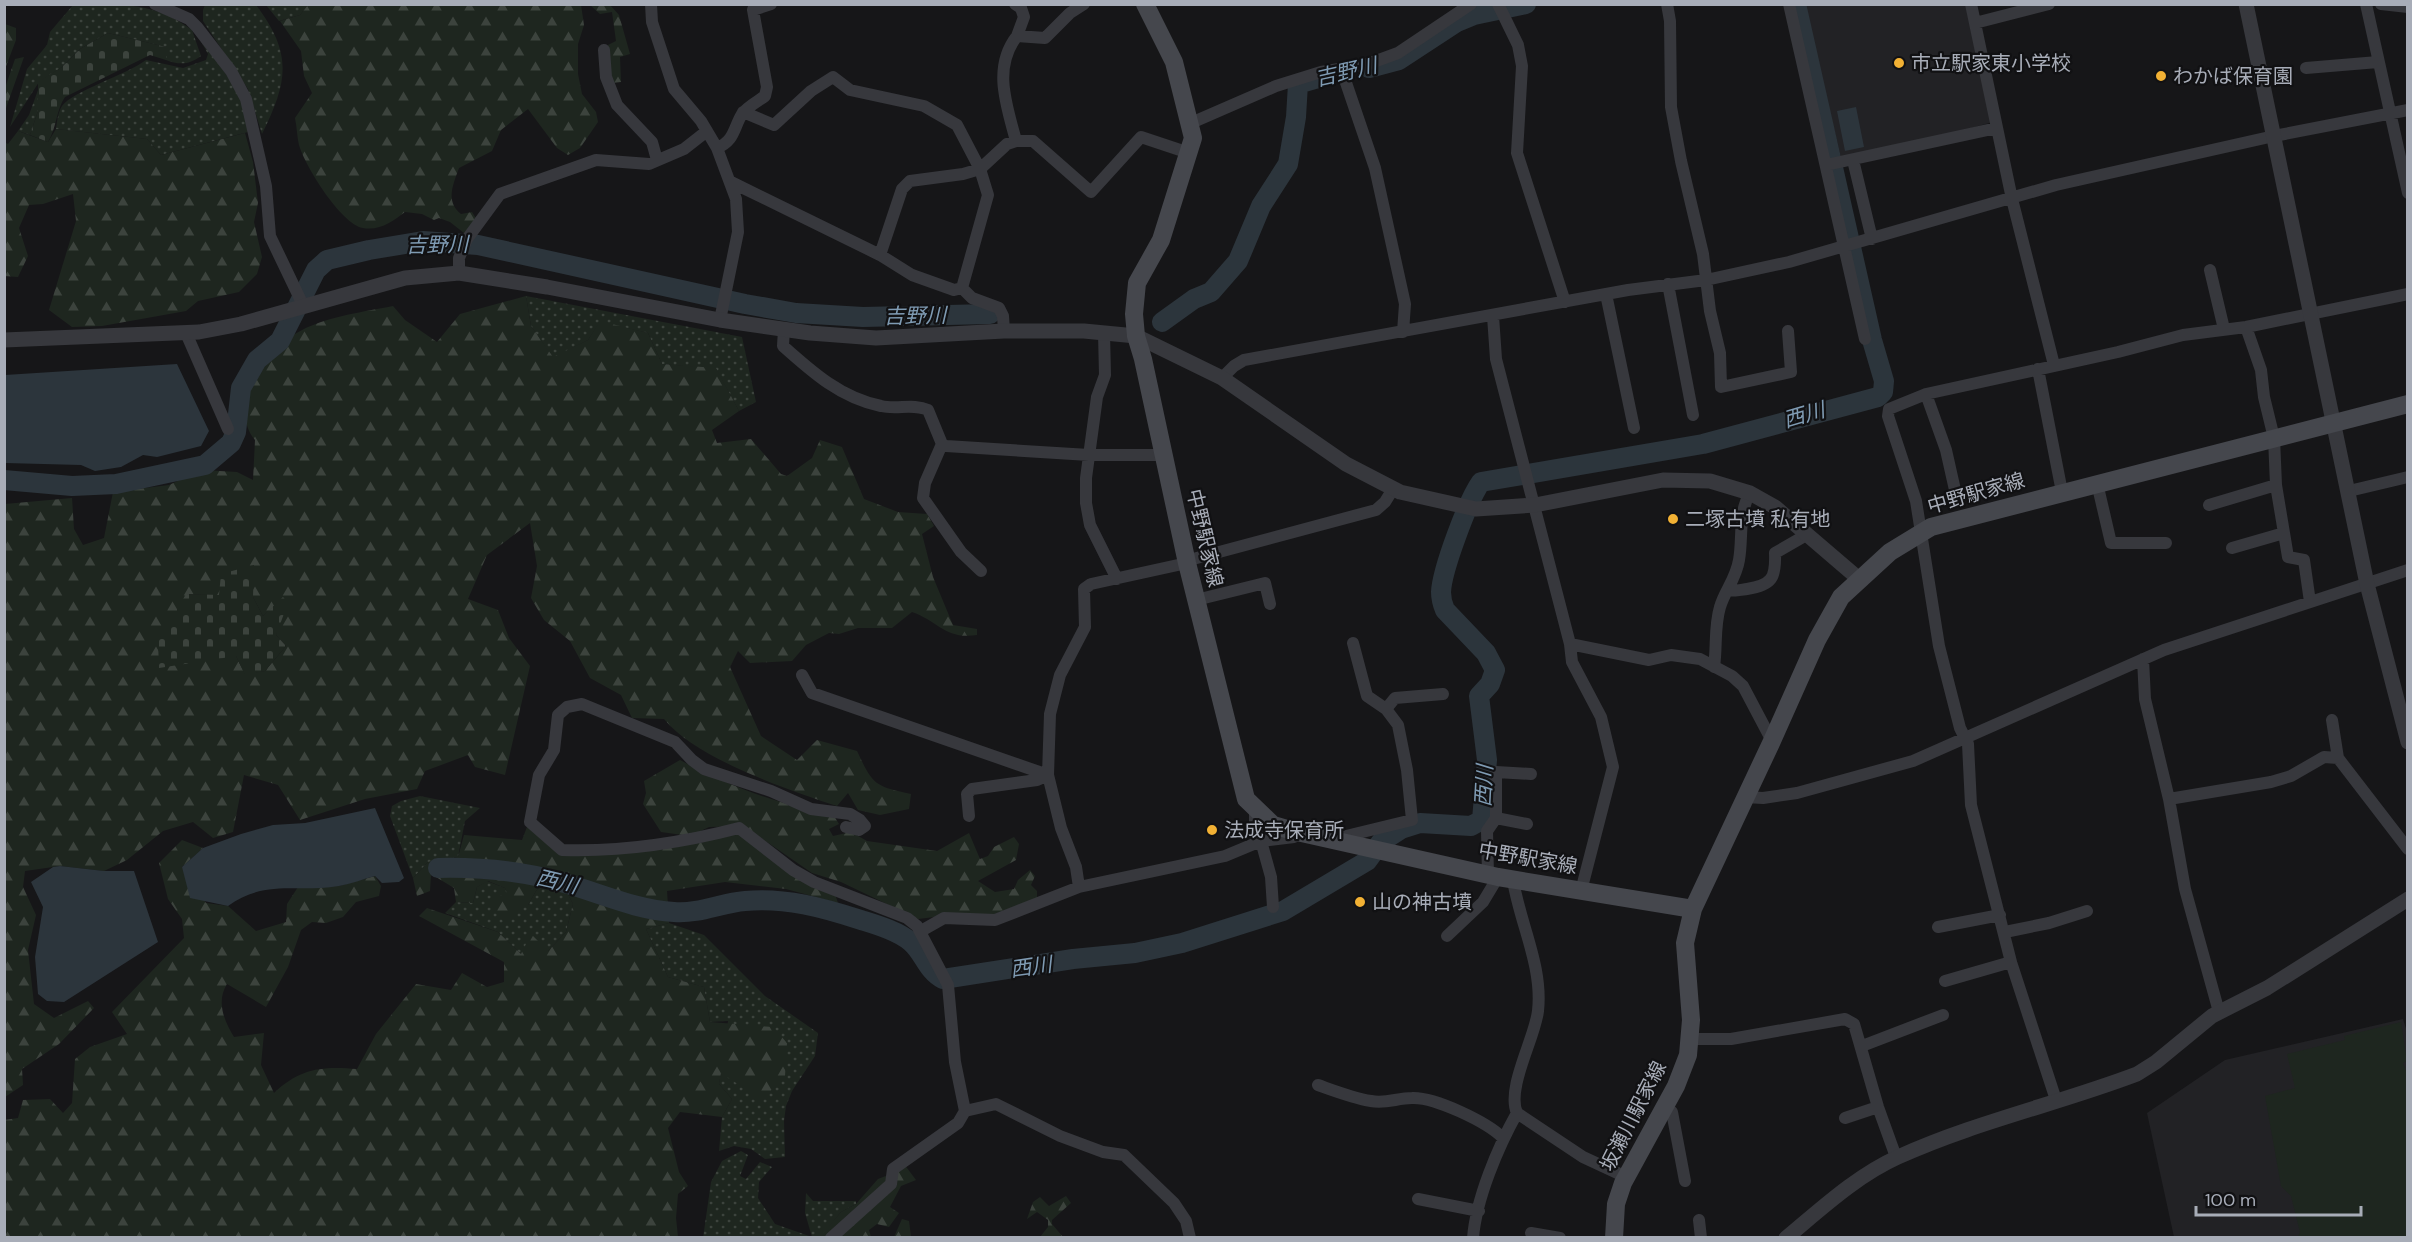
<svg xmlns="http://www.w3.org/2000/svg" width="2412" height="1242" font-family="'DM Sans','Noto Sans JP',sans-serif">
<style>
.built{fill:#222225}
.grass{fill:url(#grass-dots)}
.forest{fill:url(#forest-firs);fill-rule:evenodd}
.cemetery{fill:url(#cemetery-stones)}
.pitch{fill:#1e261f}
.water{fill:#2c353c}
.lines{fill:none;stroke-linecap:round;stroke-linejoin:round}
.river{stroke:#2c353c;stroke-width:20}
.minor{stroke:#37383d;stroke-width:12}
.tertiary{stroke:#37383d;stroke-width:15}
.secondary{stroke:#45474d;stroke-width:18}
.poi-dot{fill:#f2b134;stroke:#111113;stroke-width:2}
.labels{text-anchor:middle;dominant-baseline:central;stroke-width:4.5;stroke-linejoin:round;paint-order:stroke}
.poi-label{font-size:20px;fill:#a8adb8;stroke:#111113;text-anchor:start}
.street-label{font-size:20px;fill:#a8adb8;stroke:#111113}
.water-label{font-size:21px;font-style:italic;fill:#7f9bb3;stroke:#111113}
</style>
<defs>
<pattern id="grass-dots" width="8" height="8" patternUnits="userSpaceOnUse" patternTransform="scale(1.5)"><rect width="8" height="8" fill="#1e261f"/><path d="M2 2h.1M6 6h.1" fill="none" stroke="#3c433d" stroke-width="1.8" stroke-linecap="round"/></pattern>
<pattern id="forest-firs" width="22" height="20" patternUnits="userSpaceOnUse" patternTransform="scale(1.5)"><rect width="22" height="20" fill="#1e261f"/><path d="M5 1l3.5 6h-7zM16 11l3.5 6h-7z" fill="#3c433d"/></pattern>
<pattern id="cemetery-stones" width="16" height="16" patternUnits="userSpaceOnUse" patternTransform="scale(1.5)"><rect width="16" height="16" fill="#1e261f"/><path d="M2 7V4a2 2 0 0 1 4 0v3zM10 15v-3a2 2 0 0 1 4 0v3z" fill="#3c433d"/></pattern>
</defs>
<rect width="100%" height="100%" fill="#161618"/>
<!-- built -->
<path class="built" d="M1804,5H1967L1993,122L1920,142L1841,158Z
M2403,1019L2408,1035L2407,1237H2174L2147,1113L2225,1060Z"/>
<!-- grass -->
<path class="grass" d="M73,5C121,5 151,0 192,30L201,56C189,65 179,65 166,60V47L108,33L80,49L62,67L39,82L10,127L27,69L47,45L50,32Z
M205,5H256C293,54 288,81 262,134L248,89L203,21V10Z
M266,5H308L300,15L279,21Z
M200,35L241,97L248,132L161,155L147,139L56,129C57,122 58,112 62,106C73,91 126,75 146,60L183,68L206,60L208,54L198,36Z
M38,90V111L30,135L18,131L29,115Z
M526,296L742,337L756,402L739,411L716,369L662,364L648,333L600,322L588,340L553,358L531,326Z
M420,796L480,808L465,821L458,857L428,862L413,878L390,816L392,806L401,801Z
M557,873L573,904L566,932L548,951L522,955L498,932L445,913L456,902L473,903L477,887L487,881L505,888L509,896H492L528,905L536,891Z
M669,923L704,935L765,996L818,1033L815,1056L792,1091L786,1106L784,1121L785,1157L765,1159L751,1149L734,1146L719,1151L722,1117L732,1099L719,1084L728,1021L710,1022L704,987L668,977L646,929Z
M741,1151L748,1155L740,1176L746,1179L760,1162L772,1167L759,1182L758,1198L775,1224L812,1237L805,1213L806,1193L813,1201H856V1204L841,1212L823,1234V1237L703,1238L711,1182L722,1161Z"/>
<!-- forest -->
<path class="forest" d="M308,5H581L584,25L578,44V74L582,94L596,112L598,122L580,148L568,155L557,148L528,109L501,130L492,151L459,168C453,185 445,201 461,214L472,212L477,220L464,233L450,222L439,218L434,220L422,214L405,212C393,221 380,231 363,228C341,224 305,166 299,145C297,137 297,127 295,118L312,93L304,76L301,51L280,21L300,15Z
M590,5H610L619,15L630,54L620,57L621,82L612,83L608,63V45L616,41L612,12L600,14Z
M5,24L16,28V40L5,69Z
M24,57L5,111V88L15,59Z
M56,129L147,139L161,155L245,133L253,162L258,203L254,222L262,257L257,274L239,292L198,301L186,311L102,326L72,327L49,310L76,221L73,194L43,204L29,205L19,228L28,256L18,277L4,276V142L8,144L18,131L48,142Z
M526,296L531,326L553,357L588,340L600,321L648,333L662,364L716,368L739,411L712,430L717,443L751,439L781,474L787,476L812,458L820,440L842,447L864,499L898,512L927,514L934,526L922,534L933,577L953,625L977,629V635C946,640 938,621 912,612L892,628H858L839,634L829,633L806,645L792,661L750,663L738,651L730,667L761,736L797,760L817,740L857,751C873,785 874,786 911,794L909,809L880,815L858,810L848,793L837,806C788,790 695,758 664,719L632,718L621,695L590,678L570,641L544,620L531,598L537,566L530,523L487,555L468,599L498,610L509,638L530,666L505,775L475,767L468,755L425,771L417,789L365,799L300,820L278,785L244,775L233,832L213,838L193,822L163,831L127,860L104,871L60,866L25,871L23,887L36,915L28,950L34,1004L54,1018L88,1001L94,1008L59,1044L22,1069L23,1085L5,1097V504L72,498L74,529L83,545L104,538L113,492L169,485L202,470L237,472L253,480L255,440C244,427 243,410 249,393C278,322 326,319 393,306L405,320L437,342L460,314ZM186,594L253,597L263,616L283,598L276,635L286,646L265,671L245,674L236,656Z
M680,760C732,788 777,803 834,816L839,824L829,829L833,836L851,832L867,841L937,851L969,833L980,859L988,856L994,847L1014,837L1019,844L1016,860L978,881L995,892L1014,889L1018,880L1030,870L1035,876L1031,885L1037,891V898L987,917L942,916L918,919L841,882L812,873L744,826L709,827L690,836L661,832L643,804L646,793L644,781Z
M527,827L561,854L739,833L834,891L838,903L786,889L725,882L667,891L669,923L646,929L668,977L704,987L710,1022L773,1027L787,1043L785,1076L762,1100L721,1073L719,1084L732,1099L722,1117L680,1112L668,1128L679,1172L688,1186L678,1194L676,1218L678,1237H5L4,1120L18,1118L23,1100L50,1099L63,1113L72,1103L75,1059L90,1047L127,1034L112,1012L184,938L182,919L168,899L159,863L182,840L203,848L182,867L206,903L228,906L256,931L286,922L287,904L298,887L339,886L375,876L381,886L379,896L356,902L343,917L326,923L312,922L301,930L288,967L266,1007L227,984C216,1001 224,1021 234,1037L264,1033L261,1065L274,1093C300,1068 323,1066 357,1069L376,1034L416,984L451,990L462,973L487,987L504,982V962L419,916L427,908L498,932L521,954L531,934L548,951L566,932L573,904L557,873L536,891L528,905L503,921L490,905L492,895L508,896L505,888L488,881L477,887L473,903L456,902L454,888L431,874L430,891L417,896L413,878L428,862L458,857L464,835L522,840Z
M904,1164L916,1180L901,1186L890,1207L899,1213L889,1227L877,1224L869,1230L871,1237H823L822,1234L841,1212L856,1204L878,1179L896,1172Z
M1066,1196L1071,1203L1052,1220V1224L1063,1237H1040L1048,1227V1220L1037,1212L1027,1219L1033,1202L1040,1197L1049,1206Z
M902,1219L909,1221L911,1237H894Z"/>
<!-- cemetery -->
<path class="cemetery" d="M108,33L166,47V60L150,55L65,97C56,110 57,127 48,142L30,135L38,111V82L62,67L80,49Z
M254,565L253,597L263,616L283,597L288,603L276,635L286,646L265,671L245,675L236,656L159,668L158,642L186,594L219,595L221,574Z"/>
<!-- pitch -->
<path class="pitch" d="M2401,1022L2407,1061L2403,1063L2408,1075L2407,1237H2298L2300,1232L2291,1196L2281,1186L2265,1096L2295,1088L2287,1054L2345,1040L2344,1036Z"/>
<!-- water -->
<path class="water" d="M1856,107L1864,147L1845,151L1837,111Z
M177,364L209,431L201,446L157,457L143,455L121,467L95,471L81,465L5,463V375Z
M375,808L404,878L399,882L382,883L375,876C363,879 351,884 339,886C297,893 265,879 228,906L190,898L182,867L203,848L241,834L273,825L305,823Z
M60,866L104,871H134L158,942L64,1002L47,1001L38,994L35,957L43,907L31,882L53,867Z"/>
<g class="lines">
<!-- river -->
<path class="river" d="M1369,68L1399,60L1457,22L1474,15L1526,4
M1162,322L1194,299L1211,292L1238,261L1261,206L1288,164L1296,117L1298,84L1322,77
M4,480L72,486L116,484L205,465L231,443L236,432L241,388L257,360L280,341L316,270L327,260L369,250L423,241L478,245L745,304L796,313L863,317L990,314
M438,868C481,867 523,871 564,883C600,893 636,910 674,912C699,914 721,903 745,901C785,897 824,908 861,920C877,925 898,931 911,942C924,953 927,971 943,979L1073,959L1135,953L1182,943L1283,911L1367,861L1381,842L1401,829L1420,823L1471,826L1482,820L1487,760L1479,696L1490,684L1495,670L1486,653L1445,610C1442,603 1441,599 1441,592C1442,570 1468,500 1481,482L1703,444L1878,397L1883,392L1884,381L1872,340L1796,4"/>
<!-- minor -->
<path class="minor" d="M155,4L189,19L197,27L231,71L246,99L266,186L270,236L303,305
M651,4L652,22L674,89L701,121L717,148L736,199L738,232L720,320
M1015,4L1021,8L1024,17L1017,36
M1498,4L1518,45L1522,66L1517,153L1565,302
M1667,4L1670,21L1671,107L1681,161L1703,254L1710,311L1720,353L1721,387L1791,372L1788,331
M1789,4L1865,339
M1971,4L2012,199L2054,365
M2366,4L2408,193
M2381,4L2408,7
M753,10L771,4
M1975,23L2049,4
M604,50L606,77L617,105L652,142L657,160
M1341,68L1375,168L1405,304L1403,332
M2306,68L2378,62
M743,112L774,125L811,91L833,77L850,90L924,106L957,125L980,169L988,195L962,288L972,298L999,308L1003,316L1004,331
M1191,123L1276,86L1321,72L1368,64L1398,53L1471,4
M1016,141C1007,106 992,68 1017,36L1045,38L1070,13L1084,4
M717,148C735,140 733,129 742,114C747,107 758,101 765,96L767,87L753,10L755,4
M1853,160L1872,239
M1826,165L1997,128
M731,182L880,255L912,275L954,290L962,288
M880,255L902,189L910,181L963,174L980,169L1007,144L1016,141H1033L1091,192L1141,137L1189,153
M2210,270L2224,329
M459,273V258L467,239L500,194L596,160L649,164L684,149L707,131
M1668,284L1693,415
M1606,294L1634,428
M1493,316L1496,359L1570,644L1572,662L1601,717L1613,767L1581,891
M2246,327L2261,370L2264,397L2274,438L2276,485L2288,557L2304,560L2310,602
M784,329L783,346C812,372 841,398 881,406C897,410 913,403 928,410L942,444L946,446L1089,455H1163
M186,333L228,429
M1104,333L1105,375L1097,397L1086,478V503L1090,525L1117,579
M2038,369L2062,492
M1222,378L1234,366L1244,360L1628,290L1706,280L1789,262L2056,185L2274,136L2408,110
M1926,394L1946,450L1955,490
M942,444L925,483L923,498L961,552L981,571
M2097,483L2111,543H2166
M2349,491L2408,477
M2209,505L2276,485
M2232,548L2284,533
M1728,589C1735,592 1740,590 1747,589C1772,585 1776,578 1775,553L1808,534
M1196,600L1265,583L1270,604
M1570,644L1649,660L1671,655L1700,659L1732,676L1743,686L1772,741
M2143,659L2145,699L2169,799L2185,889L2219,1012
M1714,667C1717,647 1714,627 1720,607C1725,590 1736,579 1739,560C1743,538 1738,513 1750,493
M802,675L812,693L1048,775
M1386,709L1395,698L1443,694
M2332,720L2338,758L2408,849
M1745,797L1763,798L1797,793L1913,761L2164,650L2408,570
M2169,799L2271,782L2291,776L2324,757L2338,758
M1255,810V829L1261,841L1294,837L1297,832
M969,816L967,794L972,789L1037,780L1048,775
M1496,818L1527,824
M1342,843L1346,836L1412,820L1407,770L1398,725L1386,709L1367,696L1353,643
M1488,875L1487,831L1496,818V772L1531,774
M1513,880C1520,924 1543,966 1538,1011C1535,1038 1506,1088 1517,1113L1583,1157L1626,1177
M1079,887L1076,867L1061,828L1048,775L1050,714L1060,675L1085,627L1084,589L1091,584L1187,563L1193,559L1376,510L1385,502L1393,489
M1938,927L2000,915
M921,931L944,918L995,920L1079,887L1225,856L1261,841L1271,877L1273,907
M2005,932L2049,923L2087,911
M1447,936L1483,902L1498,877
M1945,981L2011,962
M1690,1039H1731L1845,1019L1854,1024L1878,1107L1896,1157
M1862,1046L1943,1015
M1318,1085C1335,1091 1353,1098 1371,1101C1386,1104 1397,1098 1412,1098C1435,1097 1487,1122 1503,1138
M2056,1100L2011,962L1971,805L1968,744L1960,728L1939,646L1916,501L1888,416L1889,409L1926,394L2118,352L2183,335L2246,327L2408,294
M1665,1107L1672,1112L1685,1181
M965,1111L996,1104L1060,1136L1103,1152L1124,1155L1174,1203L1186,1221L1190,1238
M1845,1118L1878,1107
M1418,1199L1479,1211
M1699,1220L1701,1238
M1531,1233L1560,1238
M831,1238L891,1184L893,1169L958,1123L965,1111L955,1062L948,985L917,926L907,918L814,882L793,870L739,828C681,843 622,852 562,850L530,822L539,775L554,750L558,715L567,707L582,704L675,742L692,760L704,769L771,791L811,809L850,814L860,820L865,826L859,830L846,827
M1473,1238C1476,1199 1498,1147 1517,1113"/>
<!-- tertiary -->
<path class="tertiary" d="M2246,4L2367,584L2408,742
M4,340L199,332L241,324L405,278L459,273L547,287L720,320L810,333L876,338L1004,331H1084L1136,336L1222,378L1346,464L1400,492L1476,509L1535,505L1663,480L1710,481L1750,493L1775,507L1859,579
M1786,1238C1821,1209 1856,1176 1898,1157C1975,1122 2058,1104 2137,1074L2156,1062L2212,1016L2267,988L2408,899"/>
<!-- secondary -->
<path class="secondary" d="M1145,4L1174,62L1193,138L1161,240L1137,283L1134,314L1136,336L1143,359L1187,563L1246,799L1273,825L1297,832L1498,877L1693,909
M1614,1238L1616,1204L1623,1183L1676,1086L1688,1055L1691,1020L1685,943L1693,909L1772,741L1817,640L1841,597L1890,552L1931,527L2408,404"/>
</g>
<!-- markers -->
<g class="poi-dot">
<circle cx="1899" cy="63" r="6"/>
<circle cx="2161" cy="76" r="6"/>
<circle cx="1673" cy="519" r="6"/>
<circle cx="1212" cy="830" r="6"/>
<circle cx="1360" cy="902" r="6"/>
</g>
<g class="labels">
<!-- poi labels -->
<g class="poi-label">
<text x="1911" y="63">市立駅家東小学校</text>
<text x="2173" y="76">わかば保育園</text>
<text x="1685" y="519">二塚古墳 私有地</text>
<text x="1224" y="830">法成寺保育所</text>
<text x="1372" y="902">山の神古墳</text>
</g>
<!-- street labels -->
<g class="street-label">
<text transform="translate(1976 493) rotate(-16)">中野駅家線</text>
<text transform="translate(1205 538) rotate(77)">中野駅家線</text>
<text transform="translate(1528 858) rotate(10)">中野駅家線</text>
<text transform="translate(1633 1116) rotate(-63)">坂瀬川駅家線</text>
</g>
<!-- water labels -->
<g class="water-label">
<text transform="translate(1346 72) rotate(-13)">吉野川</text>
<text transform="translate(437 245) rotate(-1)">吉野川</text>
<text transform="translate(915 316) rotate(-1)">吉野川</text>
<text transform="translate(1804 415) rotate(-16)">西川</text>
<text transform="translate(1484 786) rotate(-87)">西川</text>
<text transform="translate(557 882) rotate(13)">西川</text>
<text transform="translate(1031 967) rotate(-8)">西川</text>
</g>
</g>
<!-- border -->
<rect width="2412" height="1242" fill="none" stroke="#a8adb8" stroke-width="12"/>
<!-- scale -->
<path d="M2196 1206v9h165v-9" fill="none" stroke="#a8adb8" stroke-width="3"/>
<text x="2205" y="1206" font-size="18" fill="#a8adb8" stroke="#111113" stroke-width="4.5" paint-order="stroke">100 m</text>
</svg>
